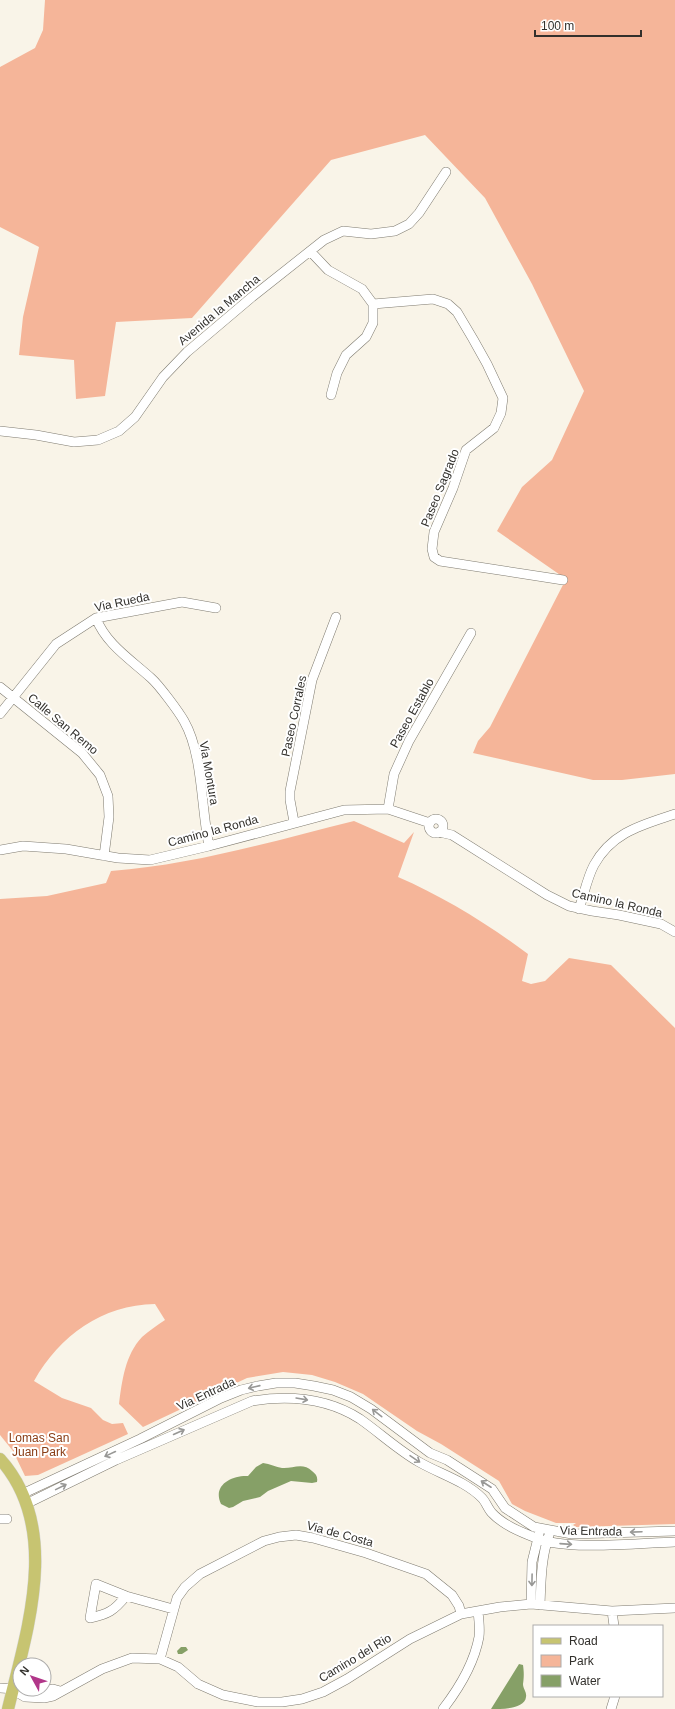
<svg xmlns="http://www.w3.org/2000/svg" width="675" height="1709" font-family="Arial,sans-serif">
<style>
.green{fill:#f5b599}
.water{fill:#86a067}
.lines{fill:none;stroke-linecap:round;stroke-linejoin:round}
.minor-casing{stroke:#7f7b70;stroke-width:10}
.major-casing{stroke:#d6d6d5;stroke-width:13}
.minor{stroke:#fff;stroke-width:9}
.major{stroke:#c7c471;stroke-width:12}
.oneway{stroke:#989896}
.labels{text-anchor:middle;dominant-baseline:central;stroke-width:4;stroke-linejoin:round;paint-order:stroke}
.street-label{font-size:12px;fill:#32302c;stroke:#fff}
.park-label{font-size:12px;fill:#893d15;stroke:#fff}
</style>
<rect width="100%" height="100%" fill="#f9f4e8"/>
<!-- green -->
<path class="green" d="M45,0H675V774L622,780H593L473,753L478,741L490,727L566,579L497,531L522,487L552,460L584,391L532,284L485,198L425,135L331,160L192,318L116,322L105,396L76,399L74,360L19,355L23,317L39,247L0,227V67L35,48L43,30Z
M354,821L404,843L414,832L398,877C444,897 488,924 528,954L522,981L531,984L545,981L569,958L611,965L675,1028V1524L576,1527L573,1525L576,1523H556L525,1511L512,1504L499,1481L441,1444L417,1431L363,1394L335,1382L312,1375L283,1372L247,1378L143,1427L119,1404C122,1381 125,1355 142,1337C149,1331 157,1325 165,1320L155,1304C102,1305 60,1335 34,1381L62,1398L91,1408L103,1420L112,1424L123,1423L128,1434L38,1475L25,1476L13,1451L0,1435V899L47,896L106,883L111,871C194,865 273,841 354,821Z"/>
<!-- water -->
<path class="water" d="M263,1463C270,1464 276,1467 282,1468C292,1469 303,1462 312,1471C316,1474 318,1477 317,1482L312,1483L291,1481L268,1491L260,1497L243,1501L233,1507L229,1508L221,1504C212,1485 232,1475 248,1476L256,1467Z
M181,1647H186L188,1650L182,1654H178L177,1651Z
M519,1664L523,1665C524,1672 524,1677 523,1684C523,1689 527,1692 526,1697C525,1709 502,1709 491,1709Z"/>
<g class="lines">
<!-- minor casing -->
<g class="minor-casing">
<path id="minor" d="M310,251L328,270L362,289L373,304V323L366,337L346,355L337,373L331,395
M373,304L433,299L448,304L457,312L473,339L487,364L503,398L501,413L494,428L466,450L453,488L434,532L432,549L434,557L440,561L563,580
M0,431L36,435L74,442L98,440L119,431L135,417L163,377L187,352L252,297L324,240L343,231L371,234L395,231L409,224L419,213L446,172
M96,618C106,644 130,659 151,678C159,685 179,712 184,721C203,754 201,808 209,846
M0,687L82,753L100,775L108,796L109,817L104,856
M0,714L56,644L96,618L182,602L216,608
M388,809L394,774L409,741L471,633
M429 826a7 7 0 1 1 14 0a7 7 0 1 1-14 0Z
M294,822L290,800V791L312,680L336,617
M439,832L452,835L547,895L569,906L592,911L619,915L661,924L675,932
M0,850L23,846L66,849L118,858L150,860L209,846L344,810L388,809L430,823
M579,909C584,895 587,878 594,865C612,832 642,825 675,814
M22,1494L140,1439L221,1398L241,1390L258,1386L276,1383H295L314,1386L333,1390L351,1397L371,1409L430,1453L447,1460L492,1489L505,1508L534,1527L572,1534L675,1531
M26,1504L116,1460L252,1401C290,1395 327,1398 360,1419C380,1433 398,1450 419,1462C440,1474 465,1481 482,1498C486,1502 488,1509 492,1513C503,1525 521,1532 536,1538C568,1551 639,1543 675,1542
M0,1519H7
M126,1596C114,1611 108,1614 90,1618L96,1584L126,1596L173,1609
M531,1604L532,1562L539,1534
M540,1605C541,1581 541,1558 549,1535
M612,1611L614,1626
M160,1659L177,1598L185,1587L200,1574L264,1541L279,1537L296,1535L313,1538L366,1553L426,1574L452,1595L459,1606L461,1614
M0,1688L44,1691L53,1689L60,1691
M13,1690L25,1697L44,1698L53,1696L102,1669L132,1658L160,1659L178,1667L198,1684L223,1695L258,1702H282L302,1699L323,1692L347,1679L410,1639L461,1614L500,1607L531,1604L612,1611L675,1608
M443,1709C460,1687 474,1664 479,1637C480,1629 479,1620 478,1612
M611,1709L615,1696"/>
</g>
<!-- major casing -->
<g class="major-casing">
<path id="major" d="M0,1459C62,1528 27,1630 8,1709"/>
</g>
<!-- minor -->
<use href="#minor" class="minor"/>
<!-- major -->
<use href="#major" class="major"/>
</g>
<!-- one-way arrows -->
<defs><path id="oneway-shaft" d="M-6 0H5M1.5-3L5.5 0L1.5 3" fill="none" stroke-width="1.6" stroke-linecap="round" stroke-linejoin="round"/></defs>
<g class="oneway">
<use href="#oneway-shaft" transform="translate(254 1387) rotate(167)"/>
<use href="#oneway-shaft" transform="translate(302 1399) rotate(10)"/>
<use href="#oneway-shaft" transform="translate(377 1413) rotate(-142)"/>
<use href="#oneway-shaft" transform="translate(179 1432) rotate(-24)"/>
<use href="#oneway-shaft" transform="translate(110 1454) rotate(155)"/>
<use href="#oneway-shaft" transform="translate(415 1459) rotate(34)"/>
<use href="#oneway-shaft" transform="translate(486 1484) rotate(-147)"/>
<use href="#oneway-shaft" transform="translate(61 1487) rotate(-26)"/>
<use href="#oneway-shaft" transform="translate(636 1532) rotate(178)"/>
<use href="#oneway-shaft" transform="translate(566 1544) rotate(4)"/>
<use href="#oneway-shaft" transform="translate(532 1580) rotate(91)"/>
</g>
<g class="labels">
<!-- street labels -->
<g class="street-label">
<text transform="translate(219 310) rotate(-40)">Avenida la Mancha</text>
<text transform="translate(440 488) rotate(-68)">Paseo Sagrado</text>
<text transform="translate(122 602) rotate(-12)">Via Rueda</text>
<text transform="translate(412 713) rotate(-61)">Paseo Establo</text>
<text transform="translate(294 716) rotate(-78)">Paseo Corrales</text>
<text transform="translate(63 724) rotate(40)">Calle San Remo</text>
<text transform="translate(209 773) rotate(80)">Via Montura</text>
<text transform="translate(213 831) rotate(-15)">Camino la Ronda</text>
<text transform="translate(617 903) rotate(13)">Camino la Ronda</text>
<text transform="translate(206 1394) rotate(-25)">Via Entrada</text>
<text transform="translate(591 1531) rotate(1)">Via Entrada</text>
<text transform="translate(340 1534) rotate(15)">Via de Costa</text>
<text transform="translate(355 1658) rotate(-31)">Camino del Rio</text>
</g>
<!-- park labels -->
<g class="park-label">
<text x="39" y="1438">Lomas San<tspan x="39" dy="14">Juan Park</tspan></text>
</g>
</g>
<!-- legend -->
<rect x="533" y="1625" width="130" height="72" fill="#ffffff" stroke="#adacab"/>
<rect x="541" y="1638" width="20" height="6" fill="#c7c471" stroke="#adacab"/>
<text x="569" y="1645" font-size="12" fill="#32302c">Road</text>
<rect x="541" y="1655" width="20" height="12" fill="#f5b599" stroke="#adacab"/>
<text x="569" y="1665" font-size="12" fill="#32302c">Park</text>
<rect x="541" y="1675" width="20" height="12" fill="#86a067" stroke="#adacab"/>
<text x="569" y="1685" font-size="12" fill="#32302c">Water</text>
<!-- north arrow -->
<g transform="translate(32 1677) rotate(310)"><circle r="19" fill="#ffffff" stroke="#adacab"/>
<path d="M0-3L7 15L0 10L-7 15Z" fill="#b13689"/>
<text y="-6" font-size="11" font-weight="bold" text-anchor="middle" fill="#32302c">N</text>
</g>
<!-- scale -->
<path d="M535 30v6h106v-6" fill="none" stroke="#32302c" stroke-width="2"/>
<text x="541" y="30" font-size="12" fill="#32302c" stroke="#ffffff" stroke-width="3" paint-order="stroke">100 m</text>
</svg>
